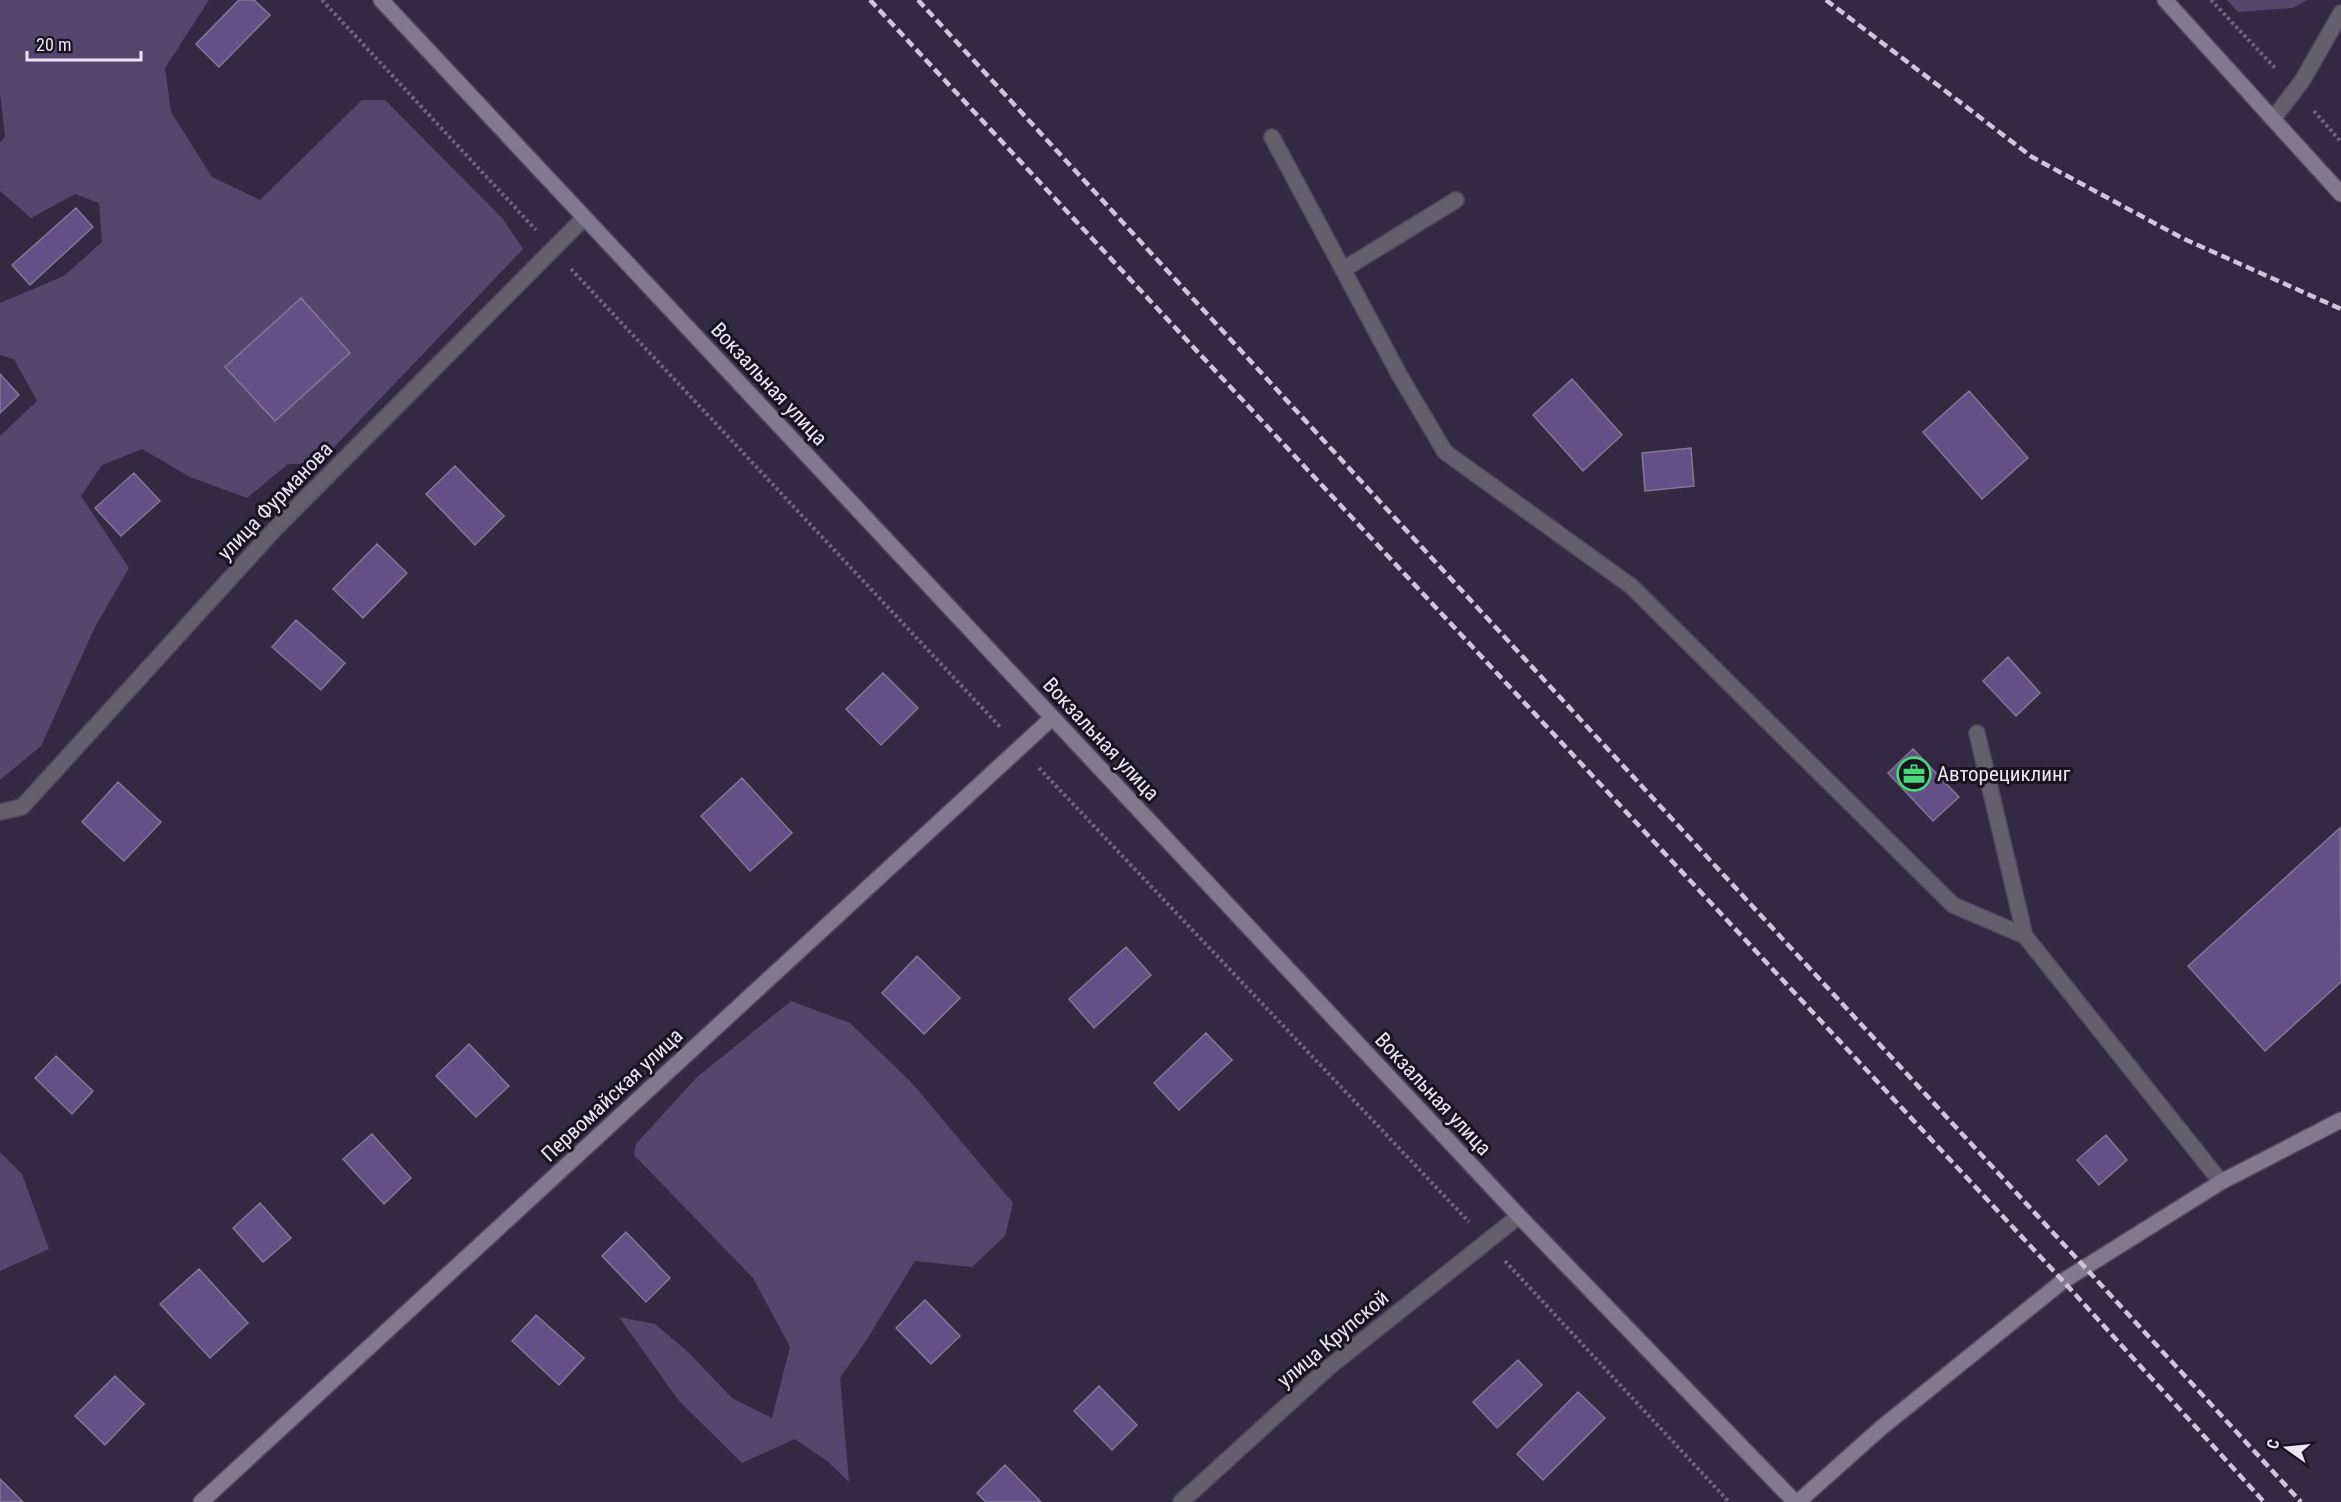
<svg xmlns="http://www.w3.org/2000/svg" width="2341" height="1502" font-family="'Roboto Condensed',sans-serif">
<style>
.green{fill:#55466e}
.building{fill:#645086;stroke:#827796;stroke-width:1.5}
.lines{fill:none;stroke-linecap:round;stroke-linejoin:round}
.lane-casing{stroke:#504760;stroke-width:18}
.street-casing{stroke:#504760;stroke-width:18}
.secondary-casing{stroke:#504760;stroke-width:18}
.path{stroke:#6f667e;stroke-width:4;stroke-dasharray:3 3;stroke-linecap:butt}
.lane{stroke:#645f6d;stroke-width:15}
.street{stroke:#645f6d;stroke-width:15}
.secondary{stroke:#817a8f;stroke-width:15}
.rail{stroke:#cdc6d9;stroke-width:4.5;stroke-dasharray:9 4.5;stroke-linecap:butt}
.labels{text-anchor:middle;dominant-baseline:central;stroke-width:6;stroke-linejoin:round;paint-order:stroke}
.street-label{font-size:21px;fill:#ebe5f6;stroke:#181420}
.poi-label{font-size:21px;fill:#ebe5f6;stroke:#181420;text-anchor:start}
</style>
<rect width="100%" height="100%" fill="#332943"/>
<!-- green -->
<path class="green" d="M0,0H209L165,68L171,112L212,177L260,200L362,100H385L502,218L523,249L318,464H288L247,498L190,477L142,449L102,465L81,496L129,568L95,627L41,746L0,780V436L37,401L14,359L0,355V303L64,276L102,242L99,203L75,194L31,218L0,191V143L5,136L0,94Z
M2227,0H2307L2293,8L2238,12Z
M791,1001L850,1023L912,1083L1013,1203L1005,1236L972,1267L915,1261L867,1339L840,1378L849,1482L827,1461L795,1439L742,1463L679,1401L619,1317L655,1324L688,1352L732,1398L772,1418L790,1347L753,1278L634,1155L636,1144L696,1078Z
M0,1152L22,1174L49,1249L0,1271Z"/>
<!-- building -->
<path class="building" d="M239,0H254L270,15L219,67L196,44Z
M76,208L93,227L30,285L12,265Z
M301,298L350,353L275,421L225,367Z
M0,374L19,395L0,413Z
M1572,379L1622,435L1583,471L1533,415Z
M1969,391L2028,458L1982,499L1923,432Z
M1691,448L1694,486L1645,491L1642,453Z
M455,466L504,516L475,545L426,494Z
M134,473L160,501L121,536L95,508Z
M377,544L407,573L363,618L333,589Z
M296,620L345,663L321,690L272,647Z
M2008,657L2040,693L2016,716L1983,681Z
M883,673L918,708L881,745L846,709Z
M1913,749L1959,797L1933,821L1888,773Z
M742,778L792,833L750,871L701,816Z
M118,782L161,822L124,861L82,822Z
M2340,828L2341,982L2265,1051L2188,966Z
M1126,947L1151,975L1094,1028L1069,999Z
M917,956L960,998L924,1034L882,993Z
M1206,1033L1232,1060L1179,1110L1154,1083Z
M469,1044L509,1086L476,1117L436,1076Z
M56,1056L93,1091L72,1114L35,1078Z
M372,1134L411,1178L384,1204L343,1159Z
M2106,1135L2127,1160L2099,1185L2077,1160Z
M260,1203L291,1238L263,1262L233,1228Z
M626,1232L670,1278L646,1302L602,1256Z
M199,1269L248,1323L210,1358L160,1304Z
M925,1300L960,1336L931,1364L896,1328Z
M536,1315L584,1358L559,1385L512,1341Z
M1518,1360L1542,1385L1497,1428L1473,1402Z
M115,1376L144,1404L105,1445L75,1416Z
M1099,1386L1137,1425L1112,1450L1074,1411Z
M1578,1392L1605,1418L1543,1480L1517,1454Z
M1005,1465L1041,1502H986L977,1493Z
M0,1479L23,1502H0Z"/>
<g class="lines">
<!-- lane casing -->
<g class="lane-casing">
<path id="lane" d="M2273,119L2302,81L2341,13
M1272,137L1400,376L1445,452L1631,586L1953,905L2025,936
M1344,269L1456,200
M1977,733L2025,936L2221,1182"/>
</g>
<!-- street casing -->
<g class="street-casing">
<path id="street" d="M0,812L22,807L275,529L584,218
M1181,1502L1328,1368L1519,1216"/>
</g>
<!-- secondary casing -->
<g class="secondary-casing">
<path id="secondary" d="M381,0L1519,1216L1795,1502
M2165,0L2341,194
M201,1502L1052,718
M1798,1502L1881,1428L2063,1281L2221,1182L2341,1120"/>
</g>
<!-- path -->
<path class="path" d="M322,0L536,230
M2211,0L2276,69
M2314,111L2341,142
M571,269L1001,728
M1039,768L1469,1222
M1505,1261L1729,1502"/>
<!-- lane -->
<use href="#lane" class="lane"/>
<!-- street -->
<use href="#street" class="street"/>
<!-- secondary -->
<use href="#secondary" class="secondary"/>
<!-- rail -->
<path class="rail" d="M870,0L2063,1281L2264,1502
M918,0L2301,1502
M1826,0L2032,157L2182,238L2341,309"/>
</g>
<!-- icons -->
<defs>
<g id="office-ring" transform="scale(1.725)"><circle r="9.5" fill="#181420" stroke="#4ad778" stroke-width="1.5"/><path d="M-6-3h4V-5.5h4V-3h4V5H-6ZM-1-4.5V-3h2v-1.5ZM-6 0V1H6V0Z" fill="#4ad778"/></g>
</defs>
<g fill-rule="evenodd">
<use href="#office-ring" x="1914" y="774"/>
</g>
<g class="labels">
<!-- street labels -->
<g class="street-label">
<text transform="translate(769 384) rotate(47)">Вокзальная улица</text>
<text transform="translate(275 501) rotate(-46)">улица Фурманова</text>
<text transform="translate(1101 739) rotate(47)">Вокзальная улица</text>
<text transform="translate(1433 1094) rotate(47)">Вокзальная улица</text>
<text transform="translate(612 1095) rotate(-43)">Первомайская улица</text>
<text transform="translate(1333 1339) rotate(-40)">улица Крупской</text>
</g>
<!-- poi labels -->
<g class="poi-label">
<text x="1937" y="774">Авторециклинг</text>
</g>
</g>
<!-- north arrow -->
<g transform="translate(2287 1448) rotate(285)" stroke="#181420" stroke-width="4.5" paint-order="stroke">
<path d="M0-4.5L10 22L0 15L-10 22Z" fill="#ebe5f6"/>
<text y="-9" font-size="16" font-weight="bold" text-anchor="middle" fill="#ebe5f6">С</text>
</g>
<!-- scale -->
<path d="M27 51v9h114v-9" fill="none" stroke="#ebe5f6" stroke-width="3"/>
<text x="36" y="51" font-size="18" fill="#ebe5f6" stroke="#181420" stroke-width="4.5" paint-order="stroke">20 m</text>
</svg>
